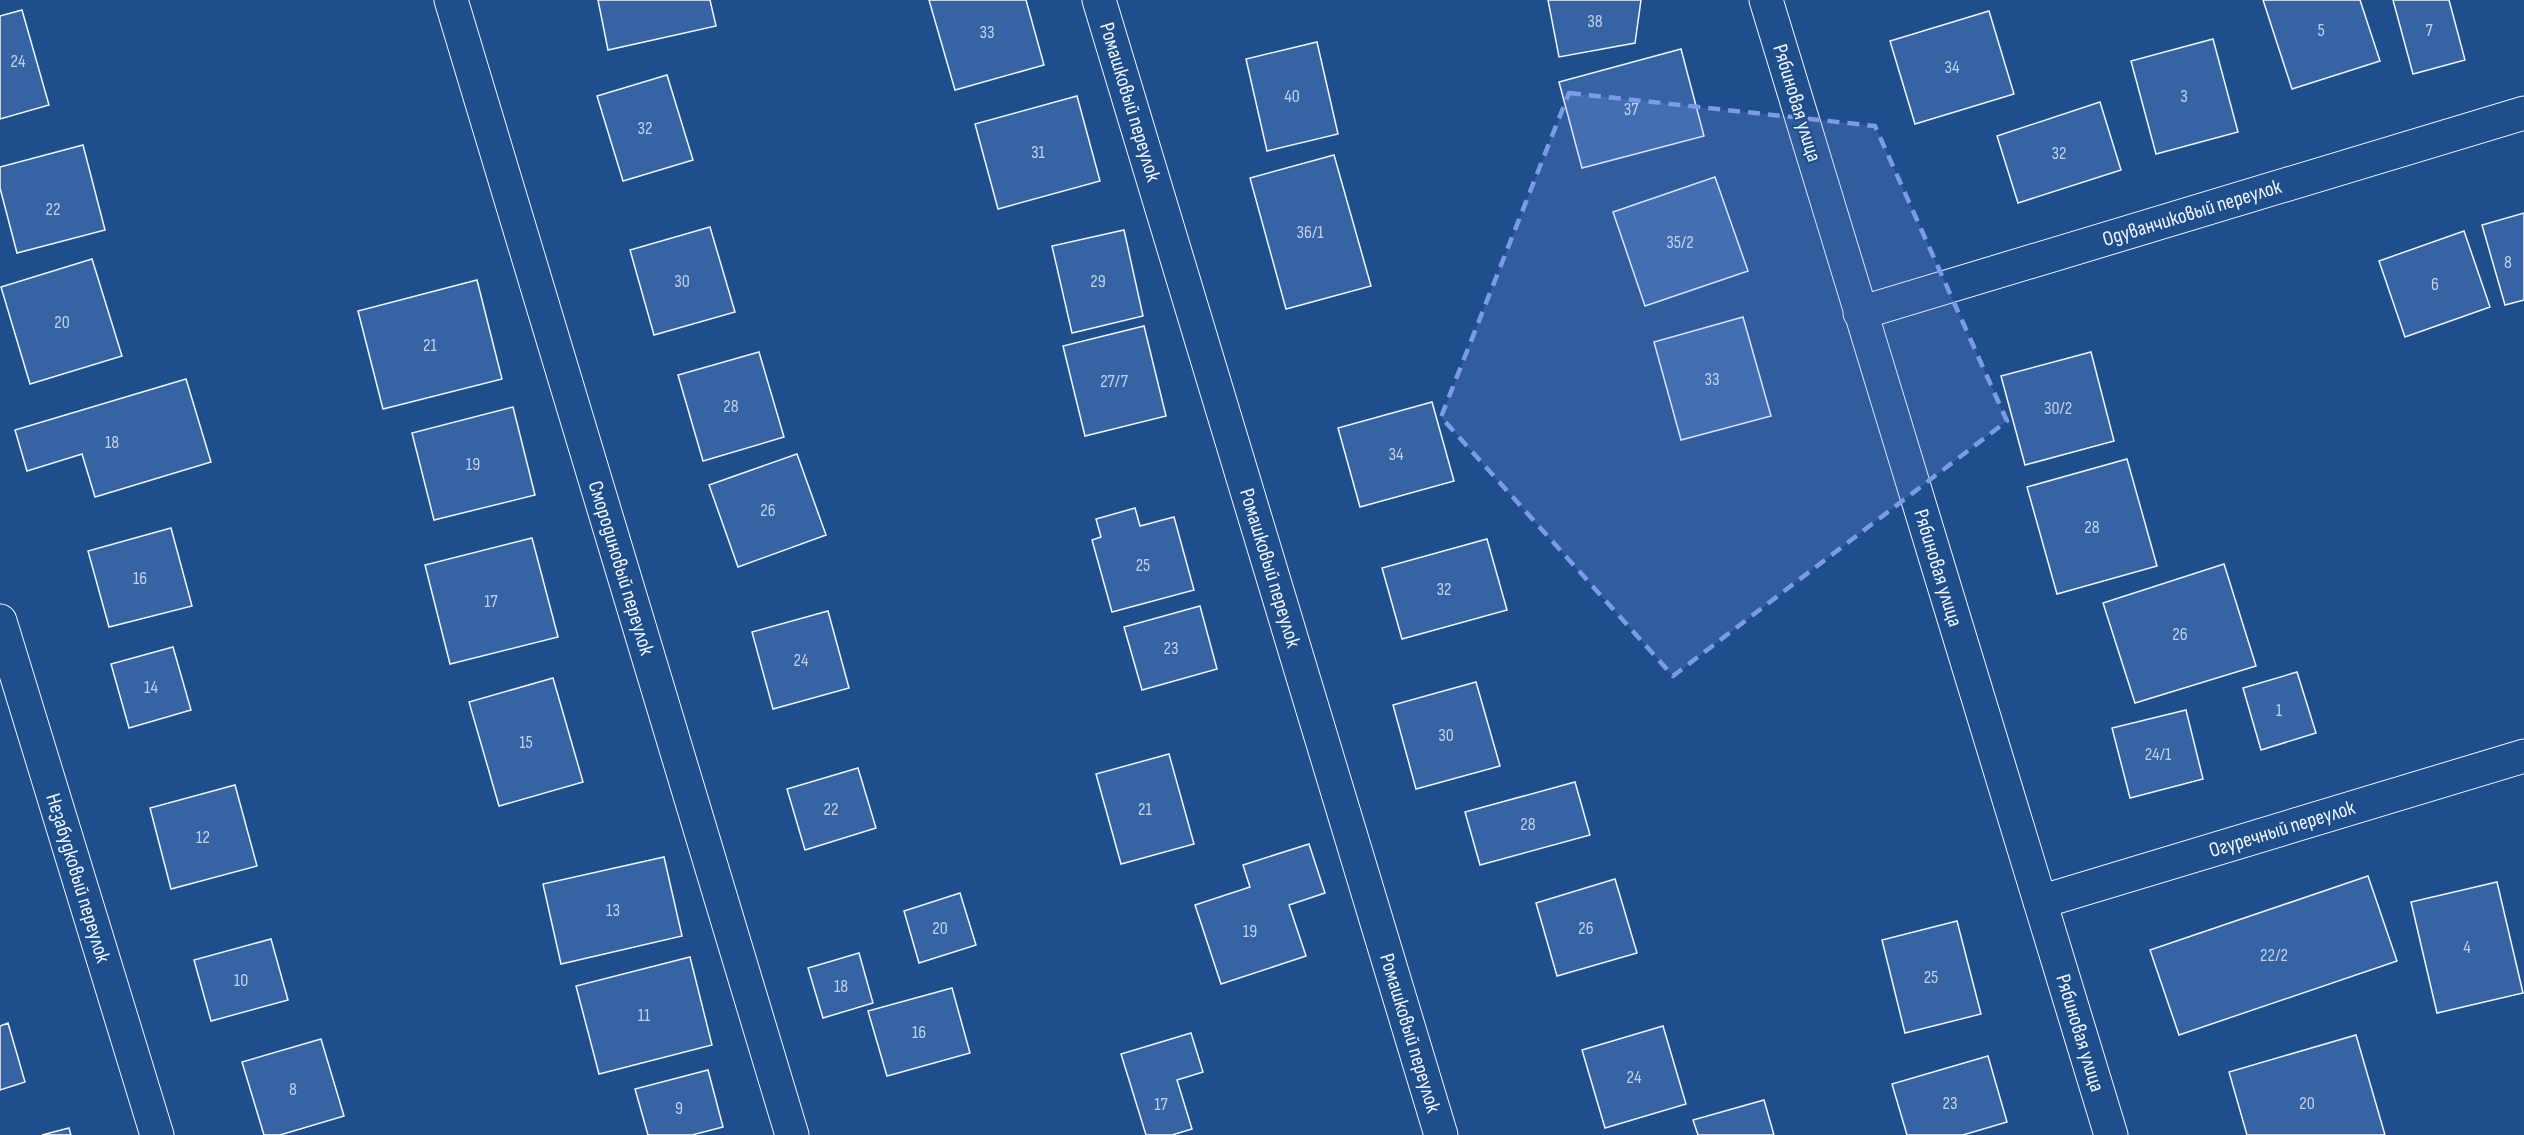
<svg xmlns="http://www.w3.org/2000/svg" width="2524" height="1135" font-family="'Sofia Sans Condensed',sans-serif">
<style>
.building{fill:#3563a3;stroke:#f2f6ff;stroke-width:1.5}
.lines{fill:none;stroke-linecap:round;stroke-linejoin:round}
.street-casing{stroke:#f2f6ff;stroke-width:35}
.street{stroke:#1f4e8c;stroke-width:33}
.marked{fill:#7d9aea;fill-opacity:0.2;stroke:#7d9aea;stroke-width:4.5;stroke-dasharray:12 8;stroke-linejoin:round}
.labels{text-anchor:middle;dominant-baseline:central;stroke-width:4.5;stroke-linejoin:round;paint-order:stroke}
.number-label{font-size:18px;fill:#c3d1e8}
.street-label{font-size:21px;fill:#f2f6ff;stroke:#1f4e8c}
</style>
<rect width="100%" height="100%" fill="#1f4e8c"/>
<!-- building -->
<path class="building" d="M598,0H710L716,26L608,50Z
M929,0H1026L1044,65L955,90Z
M1548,0H1641L1635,43L1559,57Z
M2263,0H2360L2380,61L2292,89Z
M2393,0H2449L2465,60L2413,74Z
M22,10L49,105L0,119V16Z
M1989,11L2014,94L1915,124L1890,41Z
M2213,39L2238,132L2156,154L2131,61Z
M1317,42L1338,134L1267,151L1246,59Z
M1681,49L1704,136L1582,168L1559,82Z
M667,75L693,160L623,181L597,96Z
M1077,96L1100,181L998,209L975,124Z
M2100,102L2121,170L2018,203L1997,136Z
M83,145L105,230L17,253L0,188V167Z
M1334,155L1371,286L1286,309L1250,178Z
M1715,177L1748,271L1645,306L1613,212Z
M2524,213V300L2505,305L2482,225Z
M710,227L735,312L654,335L630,250Z
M1124,230L1143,316L1072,333L1052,246Z
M2464,231L2490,307L2405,337L2379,261Z
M92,259L122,356L30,384L1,287Z
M477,280L502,379L383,409L358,311Z
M1743,317L1771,416L1681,440L1654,342Z
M1144,326L1166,416L1085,436L1063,346Z
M759,352L784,437L703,461L678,375Z
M2091,352L2114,441L2025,465L2001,376Z
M186,379L211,462L95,497L82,454L27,471L15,430Z
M1432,402L1454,481L1360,507L1338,428Z
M513,407L535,495L434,520L412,433Z
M797,454L826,535L738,567L709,485Z
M2127,459L2157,566L2057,594L2027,487Z
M1135,508L1140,526L1174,517L1194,590L1112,612L1092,540L1101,537L1096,519Z
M171,528L192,606L109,627L88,551Z
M532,538L558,637L450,664L425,565Z
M1487,539L1507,610L1402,639L1382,568Z
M2224,564L2256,666L2135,703L2103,603Z
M1200,606L1217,669L1142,690L1124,627Z
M828,611L849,688L773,709L752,632Z
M173,647L191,710L129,728L111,664Z
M2297,672L2316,733L2261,750L2243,688Z
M553,678L583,782L499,806L469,702Z
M1476,682L1500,766L1416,789L1393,705Z
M2186,710L2203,779L2130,798L2112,728Z
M1169,754L1194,844L1121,864L1096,774Z
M858,768L876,828L805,850L787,789Z
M1575,782L1590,835L1480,865L1465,812Z
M235,785L257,866L171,889L150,808Z
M1309,844L1325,893L1289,905L1306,956L1221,984L1195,905L1250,887L1243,865Z
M664,857L682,936L561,964L543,884Z
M2368,876L2397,961L2179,1035L2150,950Z
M1615,879L1637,953L1557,976L1536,903Z
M2497,882L2523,993L2437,1013L2411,902Z
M960,893L976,945L919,963L904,911Z
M1957,921L1981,1014L1905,1033L1882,940Z
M271,939L288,1000L211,1021L194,960Z
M859,953L873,1003L823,1018L808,968Z
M690,957L712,1045L599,1074L576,986Z
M952,988L970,1053L887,1076L868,1011Z
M8,1023L25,1082L0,1090V1026Z
M1663,1026L1686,1104L1605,1128L1582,1050Z
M1191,1033L1203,1072L1177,1080L1192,1129L1172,1135H1146L1121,1054Z
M2356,1035L2385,1135H2247L2229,1072Z
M321,1039L344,1116L280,1135H264L242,1062Z
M1988,1056L2007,1122L1963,1135H1907L1892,1084Z
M708,1070L723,1127L692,1135H648L635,1089Z
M1764,1100L1774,1135H1698L1693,1120Z
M69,1128L71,1135H42Z"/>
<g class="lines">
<!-- street casing -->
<g class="street-casing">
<path id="street" d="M451,0L792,1135
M1099,0L1441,1135
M1766,0L2111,1135
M1860,313L2524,113
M0,621L157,1135
M2040,902L2524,756"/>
</g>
<!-- street -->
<use href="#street" class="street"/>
</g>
<!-- marked area -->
<path class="marked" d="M1569,93L1875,126L2007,421L1673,676L1441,417Z"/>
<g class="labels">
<!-- number labels -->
<g class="number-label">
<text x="1595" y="21">38</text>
<text x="2321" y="30">5</text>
<text x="2429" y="30">7</text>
<text x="987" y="32">33</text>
<text x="18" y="61">24</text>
<text x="1952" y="67">34</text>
<text x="1292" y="96">40</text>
<text x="2184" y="96">3</text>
<text x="1631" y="109">37</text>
<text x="645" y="128">32</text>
<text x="1038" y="152">31</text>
<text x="2059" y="153">32</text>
<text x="53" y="209">22</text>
<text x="1310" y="232">36/1</text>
<text x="1680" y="242">35/2</text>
<text x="2508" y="262">8</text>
<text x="682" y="281">30</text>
<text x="1098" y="281">29</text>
<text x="2435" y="284">6</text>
<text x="62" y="322">20</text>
<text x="430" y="345">21</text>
<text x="1712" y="379">33</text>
<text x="1114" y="381">27/7</text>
<text x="731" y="406">28</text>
<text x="2058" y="408">30/2</text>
<text x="112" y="442">18</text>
<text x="1396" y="454">34</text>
<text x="473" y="464">19</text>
<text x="768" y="510">26</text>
<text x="2092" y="527">28</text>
<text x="1143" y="565">25</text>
<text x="140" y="578">16</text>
<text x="1444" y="589">32</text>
<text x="491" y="601">17</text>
<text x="2180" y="634">26</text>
<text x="1171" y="648">23</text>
<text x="801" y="660">24</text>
<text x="151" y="687">14</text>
<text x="2279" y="710">1</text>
<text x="1446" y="735">30</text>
<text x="526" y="742">15</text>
<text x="2158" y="754">24/1</text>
<text x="831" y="809">22</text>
<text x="1145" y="809">21</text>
<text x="1528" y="824">28</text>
<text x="203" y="837">12</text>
<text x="613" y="910">13</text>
<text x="940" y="928">20</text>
<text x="1586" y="928">26</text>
<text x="1250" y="931">19</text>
<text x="2467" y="947">4</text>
<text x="2274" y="955">22/2</text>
<text x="1931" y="977">25</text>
<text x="241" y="980">10</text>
<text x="841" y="986">18</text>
<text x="644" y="1015">11</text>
<text x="919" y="1032">16</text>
<text x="1634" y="1077">24</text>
<text x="293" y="1089">8</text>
<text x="1950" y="1103">23</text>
<text x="2307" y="1103">20</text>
<text x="1161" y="1104">17</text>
<text x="679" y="1108">9</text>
</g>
<!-- street labels -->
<g class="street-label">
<text transform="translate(1130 102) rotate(73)">Ромашковый переулок</text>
<text transform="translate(1797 103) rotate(73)">Рябиновая улица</text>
<text transform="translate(2192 213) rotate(-17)">Одуванчиковый переулок</text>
<text transform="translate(621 568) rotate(73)">Смородиновый переулок</text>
<text transform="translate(1270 568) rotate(73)">Ромашковый переулок</text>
<text transform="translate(1938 568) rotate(73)">Рябиновая улица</text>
<text transform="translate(2282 829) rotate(-17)">Огуречный переулок</text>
<text transform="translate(78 878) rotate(73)">Незабудковый переулок</text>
<text transform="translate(1410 1033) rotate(73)">Ромашковый переулок</text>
<text transform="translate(2080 1033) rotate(73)">Рябиновая улица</text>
</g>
</g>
</svg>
